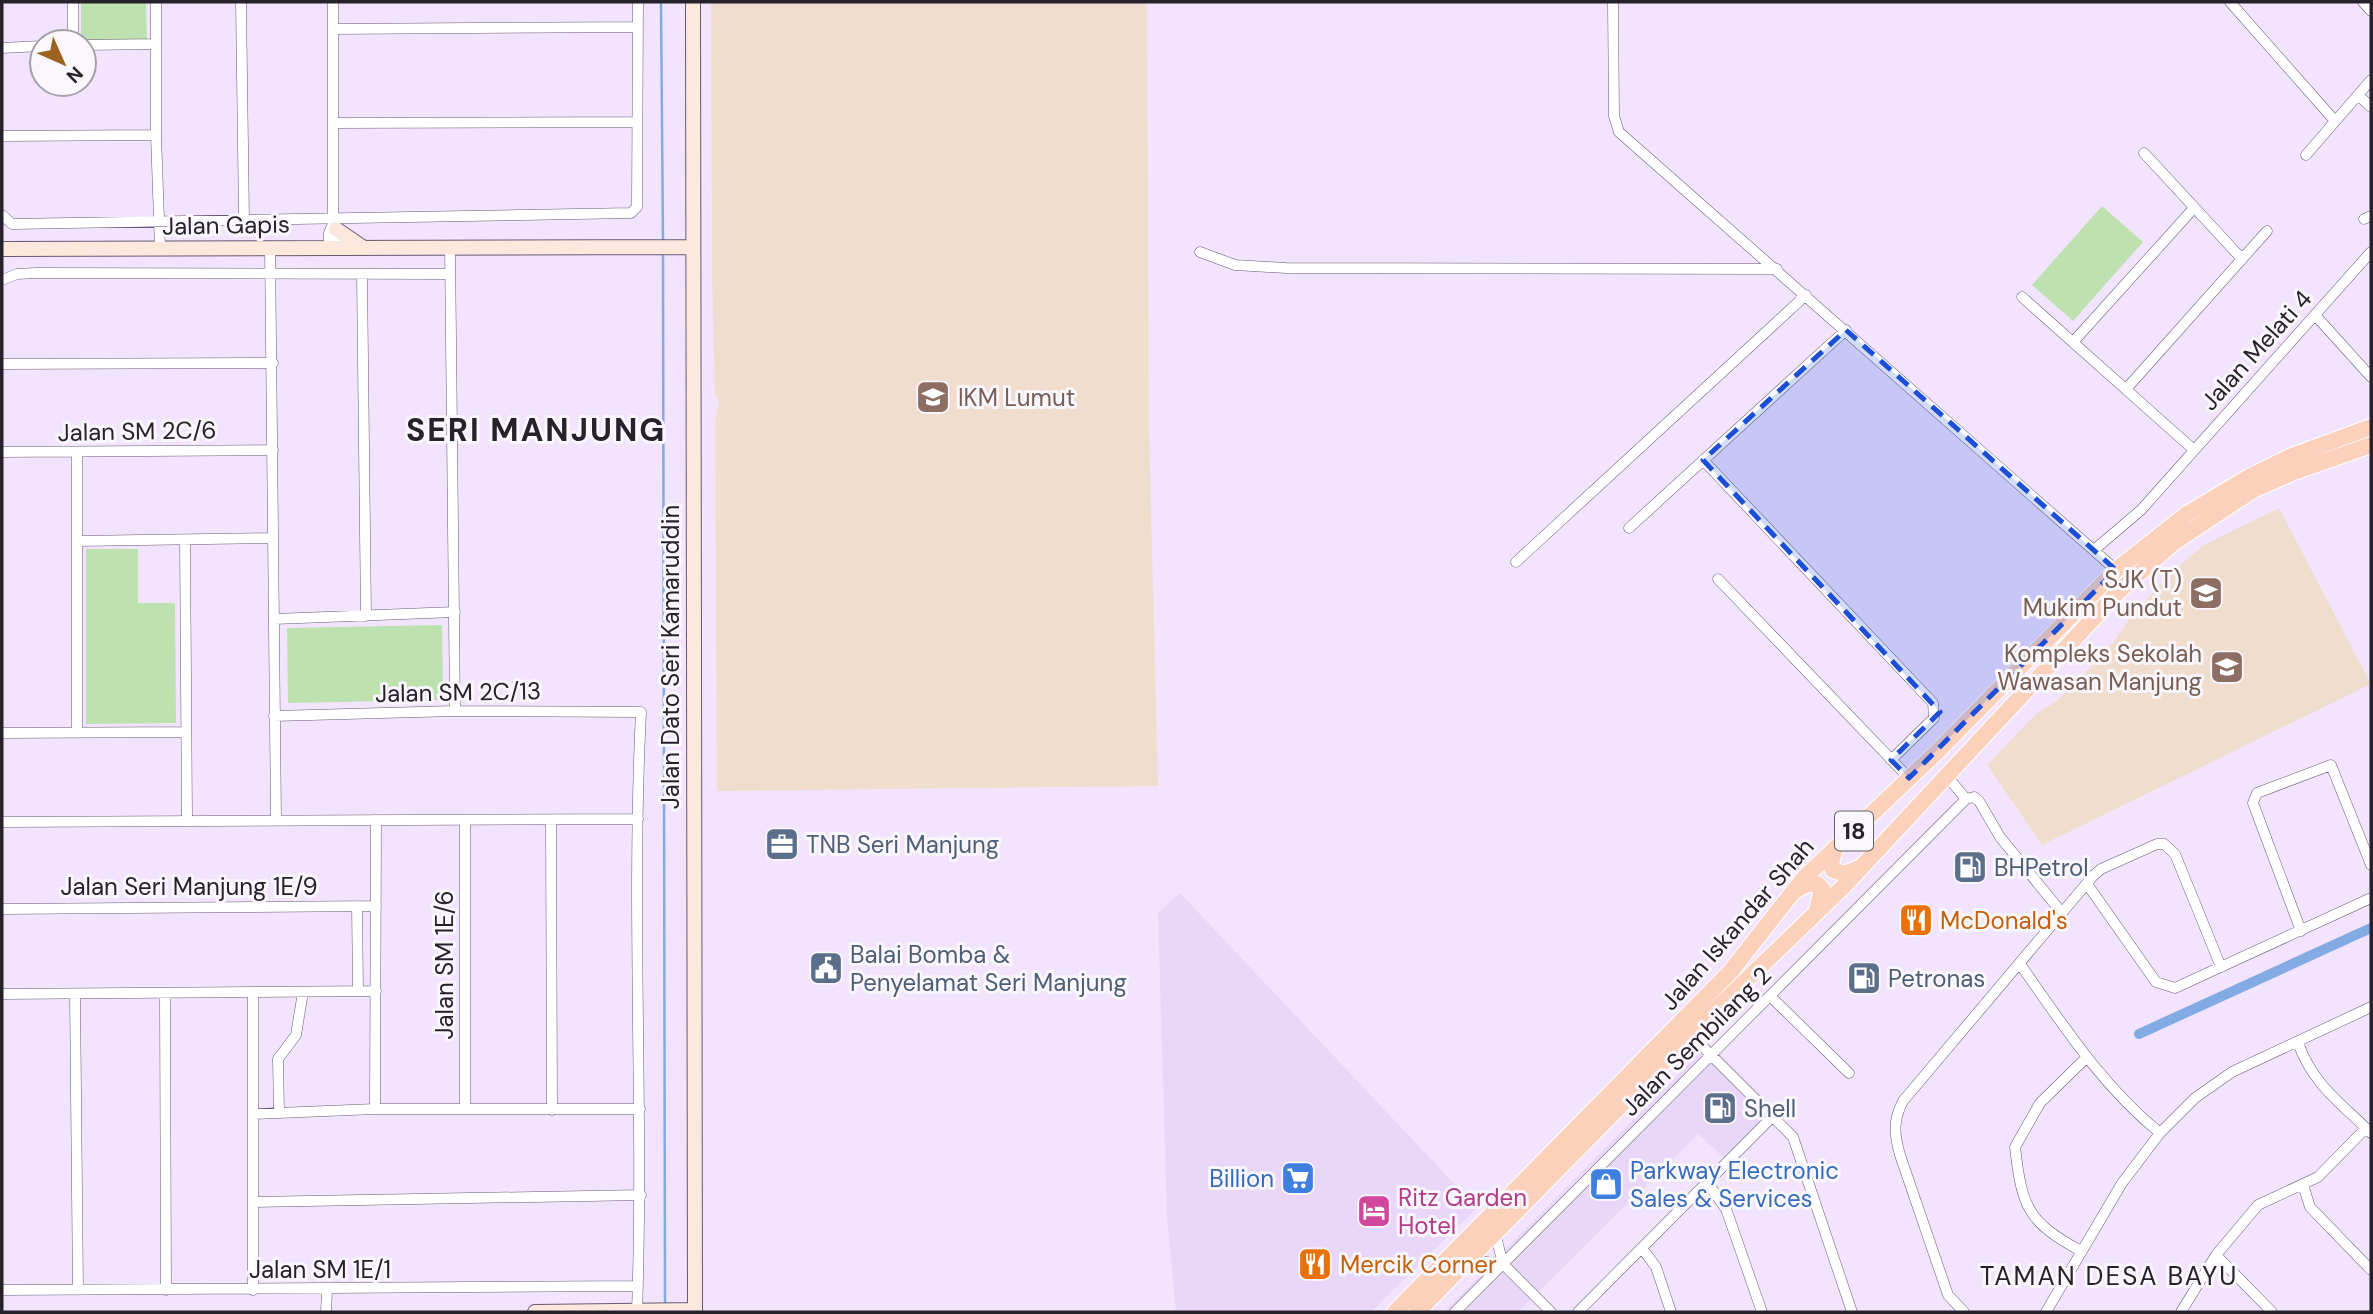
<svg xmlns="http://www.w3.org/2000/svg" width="2373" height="1314" font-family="'DM Sans',sans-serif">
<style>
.built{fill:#e8d7f9}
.education{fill:#f0ddcd}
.green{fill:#bde2b0}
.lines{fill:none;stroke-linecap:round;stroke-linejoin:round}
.stream{stroke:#82abe3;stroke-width:2.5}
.canal{stroke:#82abe3;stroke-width:10}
.street-casing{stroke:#665a71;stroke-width:11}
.secondary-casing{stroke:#665a71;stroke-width:16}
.primary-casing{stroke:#fff;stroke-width:18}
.street{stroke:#fff;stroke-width:10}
.secondary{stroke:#fde8dd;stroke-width:14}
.primary{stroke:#fbd1bc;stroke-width:16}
.marked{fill:#1d4ed8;fill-opacity:0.2;stroke:#1d4ed8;stroke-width:5;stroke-dasharray:14 9;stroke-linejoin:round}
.labels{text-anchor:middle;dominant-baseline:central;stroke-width:6;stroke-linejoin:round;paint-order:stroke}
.shield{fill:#f9f6fc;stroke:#656169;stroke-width:2}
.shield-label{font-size:23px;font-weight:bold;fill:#26212a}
.street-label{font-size:24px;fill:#26212a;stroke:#f9f6fc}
.education-label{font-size:24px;fill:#785e54;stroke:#f9f6fc;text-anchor:end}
.service-label{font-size:24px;fill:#4e5e75;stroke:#f9f6fc;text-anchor:start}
.food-label{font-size:24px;fill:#c56008;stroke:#f9f6fc;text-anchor:start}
.shop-label{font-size:24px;fill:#366cbe;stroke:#f9f6fc;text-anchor:start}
.hotel-label{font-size:24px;fill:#b23c85;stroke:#f9f6fc;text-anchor:start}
.neighbourhood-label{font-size:26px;letter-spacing:2px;fill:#26212a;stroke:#f9f6fc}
.district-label{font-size:32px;font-weight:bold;letter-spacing:2px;fill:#26212a;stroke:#f9f6fc}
</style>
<rect width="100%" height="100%" fill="#f2e4ff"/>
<!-- built -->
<path class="built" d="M1180,893L1477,1208L1371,1312H1176L1167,1217L1158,913Z
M1709,1043L1776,1110L1725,1159L1698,1134L1518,1312H1444Z"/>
<!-- education -->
<path class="education" d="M711,2H1147L1149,432L1158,786L717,791L715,421L719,400L715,395L712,270Z
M2279,508L2371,684L2042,845L1987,765L2035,715L2059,699L2106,652L2133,614L2170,574L2204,545Z"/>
<!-- green -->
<path class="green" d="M81,2H146L147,40H81Z
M2102,206L2143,242L2073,321L2032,285Z
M86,549H138V603H175L176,723L86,724Z
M442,625L443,700L288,703L287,628Z"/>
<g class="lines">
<!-- stream -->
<path class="stream" d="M661,2L663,241
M663,252L665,1305"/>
<!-- canal -->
<path class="canal" d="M2139,1034L2371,928"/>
<!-- street casing -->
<g class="street-casing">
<path id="street" d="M156,2V135L160,248
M241,2L244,220
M333,2V219L338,247
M1613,2L1614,116L1619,132L2116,570
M2230,2L2335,121
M2363,2L2371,11
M333,29L638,27
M73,42V2
M84,45L156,44
M2,48L42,46
M2358,95L2371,107
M333,123L637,122
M2,136L156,135
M2144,153L2242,259
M2306,155L2371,80
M2,215L12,224L631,213L637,207L638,2
M2364,219L2371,216
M270,247L276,819
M329,247V233L333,224
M450,247L455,711
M1200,252L1235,265L1286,268L1777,269
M362,275L366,616
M2,280L17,274L36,273L450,274
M2022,297L2194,450
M2315,315L2371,377
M2074,341L2194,208
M2,364L273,363
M2127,388L2267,231
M2,452L273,450
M1703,460L1933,703L1934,718L1891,760
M1629,528L1846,330
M185,540L187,819
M77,541L273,538
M2094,550L2141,510L2371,252
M1516,562L1806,295
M1718,579L1909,778
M274,619L455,612
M274,716L455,711L641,712C631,912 644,1112 637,1312
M2,733L185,732
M77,733V453
M1946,775L1966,799
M465,820V1109
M2,822L638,819
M551,822L552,1110
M2087,884L2156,982L2175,988L2371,898
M357,906L358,991
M2,909L376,906
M2301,931L2253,803L2257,793L2331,765L2371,865
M2020,964C2063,1025 2102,1086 2160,1133
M253,992V1290
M165,993L166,1290
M2,994L376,991
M75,994L78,1290
M1770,996L1849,1073
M1691,1035L1793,1137L1852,1312
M2298,1043C2314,1086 2340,1102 2371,1133
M375,1109L376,820
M279,1113L278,1059L296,1035L303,992
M253,1114L375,1109H640
M1707,1182L1726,1209L1762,1312
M2303,1185L2310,1207L2371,1270
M253,1202L641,1195
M1495,1233L1503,1264L1551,1312
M1642,1248L1656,1267L1671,1312
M2081,1251C2028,1222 2022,1208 2015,1147L2040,1103L2086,1058
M2216,1255L2272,1312
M1469,1260L1503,1264
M2,1290L638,1286
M326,1312L327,1290
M1455,1312L1966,799L1974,797L1979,801L2000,837L2062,913
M1578,1312L1773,1116
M1964,1312L1948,1295L1900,1155C1894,1134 1893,1120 1903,1101L2093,876L2101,869L2157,844H2164L2175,854L2221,967
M2046,1312L2122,1183L2160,1133L2195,1098L2232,1072L2371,1007
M2181,1312L2216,1255L2258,1205L2318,1177L2366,1128"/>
</g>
<!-- secondary casing -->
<g class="secondary-casing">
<path id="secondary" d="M693,2L695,1312
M336,229L361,246
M2,249L693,247
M535,1312L695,1310"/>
</g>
<!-- primary casing -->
<g class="primary-casing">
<path id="primary" d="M1835,848L1831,864L1833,870L1845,874L1861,867
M1796,890L1807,884H1817L1822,889L1817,910
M1395,1312L1731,971L1804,878L1939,750L2116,570L2187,514L2249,477L2292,456L2371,427
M1417,1312L1710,1015L1843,887L2118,592L2173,543L2253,490L2294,472L2371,445"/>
</g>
<!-- street -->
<use href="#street" class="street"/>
<!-- secondary -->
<use href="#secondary" class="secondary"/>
<!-- primary -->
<use href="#primary" class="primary"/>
</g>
<!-- marked area -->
<path class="marked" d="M1846,330L2116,570L1909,778L1891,760L1940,712L1703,460Z"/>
<!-- icons -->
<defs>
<g id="university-square" transform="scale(1.75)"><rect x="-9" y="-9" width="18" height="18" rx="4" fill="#8d6e63" stroke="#f9f6fc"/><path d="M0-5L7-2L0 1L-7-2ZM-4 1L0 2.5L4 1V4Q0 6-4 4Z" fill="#fff"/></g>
<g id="school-square" transform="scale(1.75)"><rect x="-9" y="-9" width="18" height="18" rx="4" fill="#8d6e63" stroke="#f9f6fc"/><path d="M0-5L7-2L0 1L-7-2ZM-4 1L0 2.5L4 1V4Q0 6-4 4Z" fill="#fff"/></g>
<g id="office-square" transform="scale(1.75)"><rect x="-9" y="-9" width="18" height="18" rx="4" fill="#5c6f8a" stroke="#f9f6fc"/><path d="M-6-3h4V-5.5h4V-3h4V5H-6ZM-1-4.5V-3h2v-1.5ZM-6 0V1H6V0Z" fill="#fff"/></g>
<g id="fuel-square" transform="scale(1.75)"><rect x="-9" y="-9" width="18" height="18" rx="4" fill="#5c6f8a" stroke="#f9f6fc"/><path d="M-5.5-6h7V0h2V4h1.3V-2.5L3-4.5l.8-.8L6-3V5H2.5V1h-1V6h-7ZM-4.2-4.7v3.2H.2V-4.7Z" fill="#fff"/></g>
<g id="restaurant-square" transform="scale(1.75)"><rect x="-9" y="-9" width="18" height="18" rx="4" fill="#e8710a" stroke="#f9f6fc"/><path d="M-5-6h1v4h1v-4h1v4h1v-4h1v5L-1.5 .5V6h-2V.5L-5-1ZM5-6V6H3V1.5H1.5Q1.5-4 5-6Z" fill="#fff"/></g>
<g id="civic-square" transform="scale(1.75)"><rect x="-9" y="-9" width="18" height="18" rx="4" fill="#5c6f8a" stroke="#f9f6fc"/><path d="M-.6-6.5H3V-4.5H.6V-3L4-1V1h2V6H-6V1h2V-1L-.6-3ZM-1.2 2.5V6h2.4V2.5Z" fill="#fff"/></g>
<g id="supermarket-square" transform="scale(1.75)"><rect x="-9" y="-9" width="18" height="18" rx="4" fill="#3f7fe0" stroke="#f9f6fc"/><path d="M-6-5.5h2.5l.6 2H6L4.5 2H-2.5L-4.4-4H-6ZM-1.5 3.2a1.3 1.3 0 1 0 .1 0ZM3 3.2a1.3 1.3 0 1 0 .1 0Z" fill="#fff"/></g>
<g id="shop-square" transform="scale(1.75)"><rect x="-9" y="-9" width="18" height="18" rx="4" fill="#3f7fe0" stroke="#f9f6fc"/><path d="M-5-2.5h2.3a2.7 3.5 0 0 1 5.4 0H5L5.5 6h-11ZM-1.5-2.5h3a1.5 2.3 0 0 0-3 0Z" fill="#fff"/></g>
<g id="hotel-square" transform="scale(1.75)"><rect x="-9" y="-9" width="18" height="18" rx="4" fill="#d1479c" stroke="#f9f6fc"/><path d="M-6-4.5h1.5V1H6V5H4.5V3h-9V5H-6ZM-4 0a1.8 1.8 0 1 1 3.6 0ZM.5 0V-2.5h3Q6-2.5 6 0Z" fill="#fff"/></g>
</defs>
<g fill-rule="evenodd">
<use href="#university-square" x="933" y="397"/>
<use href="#school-square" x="2206" y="593"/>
<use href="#school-square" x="2227" y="667"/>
<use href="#office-square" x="782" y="844"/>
<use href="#fuel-square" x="1970" y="867"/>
<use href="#restaurant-square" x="1916" y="920"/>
<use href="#civic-square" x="826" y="968"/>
<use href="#fuel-square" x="1864" y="978"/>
<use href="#fuel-square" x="1720" y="1108"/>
<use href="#supermarket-square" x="1298" y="1178"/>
<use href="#shop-square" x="1606" y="1184"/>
<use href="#hotel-square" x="1374" y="1211"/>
<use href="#restaurant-square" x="1315" y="1264"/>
</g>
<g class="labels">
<!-- shield labels -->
<rect class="shield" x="1835" y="811.5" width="38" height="39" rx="5"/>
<g class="shield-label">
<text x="1854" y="831">18</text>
</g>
<!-- street labels -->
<g class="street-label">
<text transform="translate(226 225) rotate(-1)">Jalan Gapis</text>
<text transform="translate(2256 350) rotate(-48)">Jalan Melati 4</text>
<text transform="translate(137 431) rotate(-1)">Jalan SM 2C/6</text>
<text transform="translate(670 657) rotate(-90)">Jalan Dato Seri Kamaruddin</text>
<text transform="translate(458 692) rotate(-1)">Jalan SM 2C/13</text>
<text x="189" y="886">Jalan Seri Manjung 1E/9</text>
<text transform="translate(1737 924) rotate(-49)">Jalan Iskandar Shah</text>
<text transform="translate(444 965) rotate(-90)">Jalan SM 1E/6</text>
<text transform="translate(1696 1041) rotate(-45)">Jalan Sembilang 2</text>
<text x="320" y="1269">Jalan SM 1E/1</text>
</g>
<!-- education labels -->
<g class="education-label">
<text x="958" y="397" text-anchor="start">IKM Lumut</text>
<text x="2182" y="579">SJK (T)<tspan x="2182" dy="28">Mukim Pundut</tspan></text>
<text x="2202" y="653">Kompleks Sekolah<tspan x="2202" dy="28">Wawasan Manjung</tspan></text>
</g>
<!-- service labels -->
<g class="service-label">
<text x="806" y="844">TNB Seri Manjung</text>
<text x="1994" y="867">BHPetrol</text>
<text x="850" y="954">Balai Bomba &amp;<tspan x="850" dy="28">Penyelamat Seri Manjung</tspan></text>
<text x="1888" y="978">Petronas</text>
<text x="1744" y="1108">Shell</text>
</g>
<!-- food labels -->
<g class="food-label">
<text x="1940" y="920">McDonald's</text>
<text x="1340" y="1264">Mercik Corner</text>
</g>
<!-- shop labels -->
<g class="shop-label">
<text x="1630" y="1170">Parkway Electronic<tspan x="1630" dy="28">Sales &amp; Services</tspan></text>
<text x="1274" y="1178" text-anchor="end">Billion</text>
</g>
<!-- hotel labels -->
<g class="hotel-label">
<text x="1398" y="1197">Ritz Garden<tspan x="1398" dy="28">Hotel</tspan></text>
</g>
<!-- neighbourhood labels -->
<g class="neighbourhood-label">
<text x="2109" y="1276">TAMAN DESA BAYU</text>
</g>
<!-- district labels -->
<g class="district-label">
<text x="536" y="430">SERI MANJUNG</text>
</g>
</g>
<!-- border -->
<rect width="2373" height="1314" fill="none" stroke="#26212a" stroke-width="7"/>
<!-- north arrow -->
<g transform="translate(63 63) rotate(135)"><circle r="33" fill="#f9f6fc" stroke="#a5a1a8" stroke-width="2"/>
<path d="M0-5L12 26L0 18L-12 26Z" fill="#9c6420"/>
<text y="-10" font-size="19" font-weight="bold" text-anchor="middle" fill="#26212a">N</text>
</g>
</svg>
